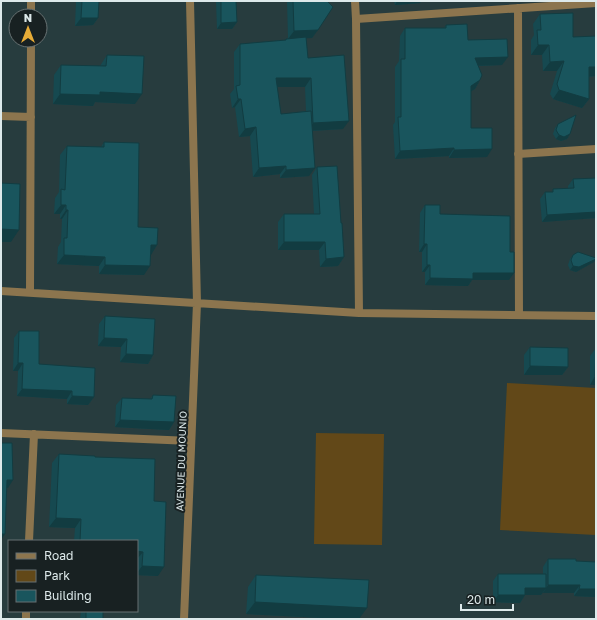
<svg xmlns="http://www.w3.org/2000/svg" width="597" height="620" font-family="'Golos Text',sans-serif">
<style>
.green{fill:#624818}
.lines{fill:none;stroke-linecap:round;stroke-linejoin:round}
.street{stroke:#8c754e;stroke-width:8}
.wall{fill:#164950;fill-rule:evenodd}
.shaded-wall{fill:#123c41}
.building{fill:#19555d;stroke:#123c41}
.labels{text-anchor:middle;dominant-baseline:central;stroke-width:4;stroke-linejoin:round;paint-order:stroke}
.street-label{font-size:10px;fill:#dde9ea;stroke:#182122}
</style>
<rect width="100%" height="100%" fill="#273c3e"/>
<!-- green -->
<path class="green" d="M507,383L596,388V535L500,530Z
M316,433L384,434L382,545L314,544Z"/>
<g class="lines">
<!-- street -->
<path class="street" d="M31,1V16
M355,1L356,19L359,313
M518,8L519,315
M356,19L596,3
M1,116L31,117
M518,154L596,149
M1,291L359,313L596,316
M30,292L31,40
M1,433L191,441
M29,541L34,434
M26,619V611
M184,619L197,303L190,1"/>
</g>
<!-- wall -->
<path class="wall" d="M76,1H99L98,18L93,25L75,26Z
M216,1H236L237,22L232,29H217Z
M287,1H327L333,7L312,38H306L308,58L343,129L312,131L309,176L280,178V174L253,177L250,136L239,137L235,107L232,108L230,94L234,89V52L240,44L285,40L286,39L288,38ZM277,87H305L306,111L281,114Z
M394,1H421L420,3L395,5Z
M540,14L573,37L596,36V76L589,77V99L582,108L553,99L550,94L557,71H543L542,55H531V40L534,35L533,24Z
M446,25L468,40L502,65L478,66L480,80L475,89L471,91V128L487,157L449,158V156L395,159L393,125L395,122V67L399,61L400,36L405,28H444Z
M107,55L135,104L95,102L93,106L53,104L54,75L61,65L100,66Z
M558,124L570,134L567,139L561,141L556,139L553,134L555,128Z
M104,142L138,227L157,245L151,254L144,275L99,274V266L57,264L58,247L61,242L62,219H60V214H54L55,198L59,192L60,155L67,146L101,147Z
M317,167L341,223L344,257L338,266L320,267L319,250H278V222L284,214H314L312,175Z
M596,178V218L542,222L540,199L545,192H552L553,189L568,188V186L573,179Z
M425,205L440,214L509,280H472L468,286L425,285V272H422V252H419L420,213Z
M596,252V275H595V261L576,272L570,270L568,265L570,259L573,255L595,257V254Z
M105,316L153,355L148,364L120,362L121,347L98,346L99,324Z
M19,331L39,364L94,397L88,405L67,404V399L17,396L18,371H13L14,338Z
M530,347L568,367L562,375H524V355Z
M596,348V385H590V356Z
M153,395L174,422L169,430L115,427L116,405L122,398L150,399Z
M59,454L95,457L154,501L158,576L137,575V541H74L75,528L49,527L52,463Z
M548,559L596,562V597L574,596V593L543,592L541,595H525L520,603L493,602V581L498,574H543V567Z
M256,575L359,619H343L246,614L248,587Z
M81,611H103V619H80Z"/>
<!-- shaded-wall -->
<path class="shaded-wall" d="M397,1H421L420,3L395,5Z
M81,18H98L93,25L75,26Z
M237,22L232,29H217L221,23Z
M318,30L312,38L288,39L294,31Z
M538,45H549L542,55H531Z
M508,57L502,65L469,66L475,58Z
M564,61L557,71H543L550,62Z
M589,67H596V76L582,77Z
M276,78H311L305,87H271Z
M480,80L475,89L466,94L471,86Z
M559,90L589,99L582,108L553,99Z
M100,92L142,94L135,104L95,102L93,106L53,104L60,94Z
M238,99H241L235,107L232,108Z
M349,121L343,129L307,131L313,123Z
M256,127L250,136L239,137L245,129Z
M570,134L567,139L561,141L556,139L559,135Z
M454,148L449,156L395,159L400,151Z
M492,149L487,157L449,158L454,150Z
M286,166L280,174L253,177L259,168Z
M315,168L309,176L280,178L286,170Z
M61,205H66L60,214H54Z
M66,210H68L62,219H60Z
M596,212V218L542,222L547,215Z
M1,229L19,230L11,242H1Z
M284,242H325L319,250H278Z
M424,244H427L422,252H419Z
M151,245H157L151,255Z
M64,255L105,257L99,266L57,264Z
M344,257L338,266L320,267L326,259Z
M596,259V260L594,262L576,272L570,270L573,266Z
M105,265L150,266L144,275L99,274Z
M427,265H430L425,272H422Z
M473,273H514L509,280H472L468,286L425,285L430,278Z
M104,338L127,339L121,347L98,346Z
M126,354L153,355L148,364L120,362Z
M18,363H23L18,371H13Z
M530,366L568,367L562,375H524Z
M595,376L596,377V385H590Z
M22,389L72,391L67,399L17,396Z
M72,396L94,397L88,405L67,404Z
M120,420L174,422L169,430L115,427Z
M7,480H13L8,488H1Z
M56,518L81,519L75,528L49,527Z
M1,534H5L1,540Z
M137,551L143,552L137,559Z
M142,566L164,567L158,576L137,575V573Z
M548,585H580L574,593H543Z
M525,588H546L541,595H520Z
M579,589H596V597L574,596Z
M498,595H525L520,603L493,602Z
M255,602L367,608L359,619H343L246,614Z"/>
<!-- building -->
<path class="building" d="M82,1H99L98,18H81Z
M221,1H236L237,22L221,23Z
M293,1H327L333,7L318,30L294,31Z
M573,13V37L596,36V67H589V99L559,90L557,84L564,61L550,62L549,45H538L537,30H541L540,14Z
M467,24L468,40L507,39L508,57L475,58L482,75L480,80L471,86V128H492V149L454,150V148L400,151L398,117H401V59H405V28H446V25Z
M306,37L308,58L344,55L349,121L313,123L311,78H276L281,114L311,111L315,168L286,170V166L259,168L256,127L245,129L241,99H238L236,86L240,85V44L286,40V39Z
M107,55L144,56L142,94L100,92V95L60,94L61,65L106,66Z
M576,115L570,134L564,137L559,135L556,130L558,124Z
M104,142L139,143L138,227L158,228L157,245H151L150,266L105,265V257L64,255V238H67L68,210H66V205H61V189L65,190L67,146L104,147Z
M337,166L341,223H342L344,257L326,259L325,242H284V214H320L317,167Z
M596,178V212L547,215L545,192H553V189L574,188L573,179Z
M1,183L20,184L19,230L1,229Z
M425,205H440V214L510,216V252H514V273H473V279L430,278V265H427V244H424Z
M578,252L596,258V259L579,267L573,266L571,260L573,255Z
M105,316L155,319L153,355L126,354L127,339L104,338Z
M19,331H39V364L95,368L94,397L72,396V391L22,389L23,363H18Z
M530,347L568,348V367L530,366Z
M596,349V377L595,376Z
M153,395L176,396L174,422L120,420L122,398L152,399Z
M1,443H12L13,480H7L5,534H1Z
M59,454L95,456V457L155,459L154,501L166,502L164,567L142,566L143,552L137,551V541H80L81,519L56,518Z
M548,559H576V561L596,562V589H579L580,585H548Z
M498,574H546V588H525V595H498Z
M256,575L369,580L367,608L255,602Z
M86,611H103V619H86Z"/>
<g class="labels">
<!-- street labels -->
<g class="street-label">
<text transform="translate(181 461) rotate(-88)">AVENUE DU MOUNIO</text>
</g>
</g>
<!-- border -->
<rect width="597" height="620" fill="none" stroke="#dde9ea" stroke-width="4"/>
<!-- legend -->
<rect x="8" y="540" width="130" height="72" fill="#182122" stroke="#677172"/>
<rect x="16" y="553" width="20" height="6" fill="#8c754e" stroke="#677172"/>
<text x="44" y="560" font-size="12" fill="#dde9ea">Road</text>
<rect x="16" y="570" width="20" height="12" fill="#624818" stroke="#677172"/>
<text x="44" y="580" font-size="12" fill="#dde9ea">Park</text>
<rect x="16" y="590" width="20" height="12" fill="#19555d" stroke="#677172"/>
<text x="44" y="600" font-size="12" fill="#dde9ea">Building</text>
<!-- north arrow -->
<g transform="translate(28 28)"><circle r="19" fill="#182122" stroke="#677172"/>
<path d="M0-3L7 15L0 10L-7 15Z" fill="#e7ac37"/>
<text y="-6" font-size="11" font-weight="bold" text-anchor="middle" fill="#dde9ea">N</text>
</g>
<!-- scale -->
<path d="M461 604v6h52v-6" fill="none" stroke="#dde9ea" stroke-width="2"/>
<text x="467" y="604" font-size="12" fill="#dde9ea" stroke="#182122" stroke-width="3" paint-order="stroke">20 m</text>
</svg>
